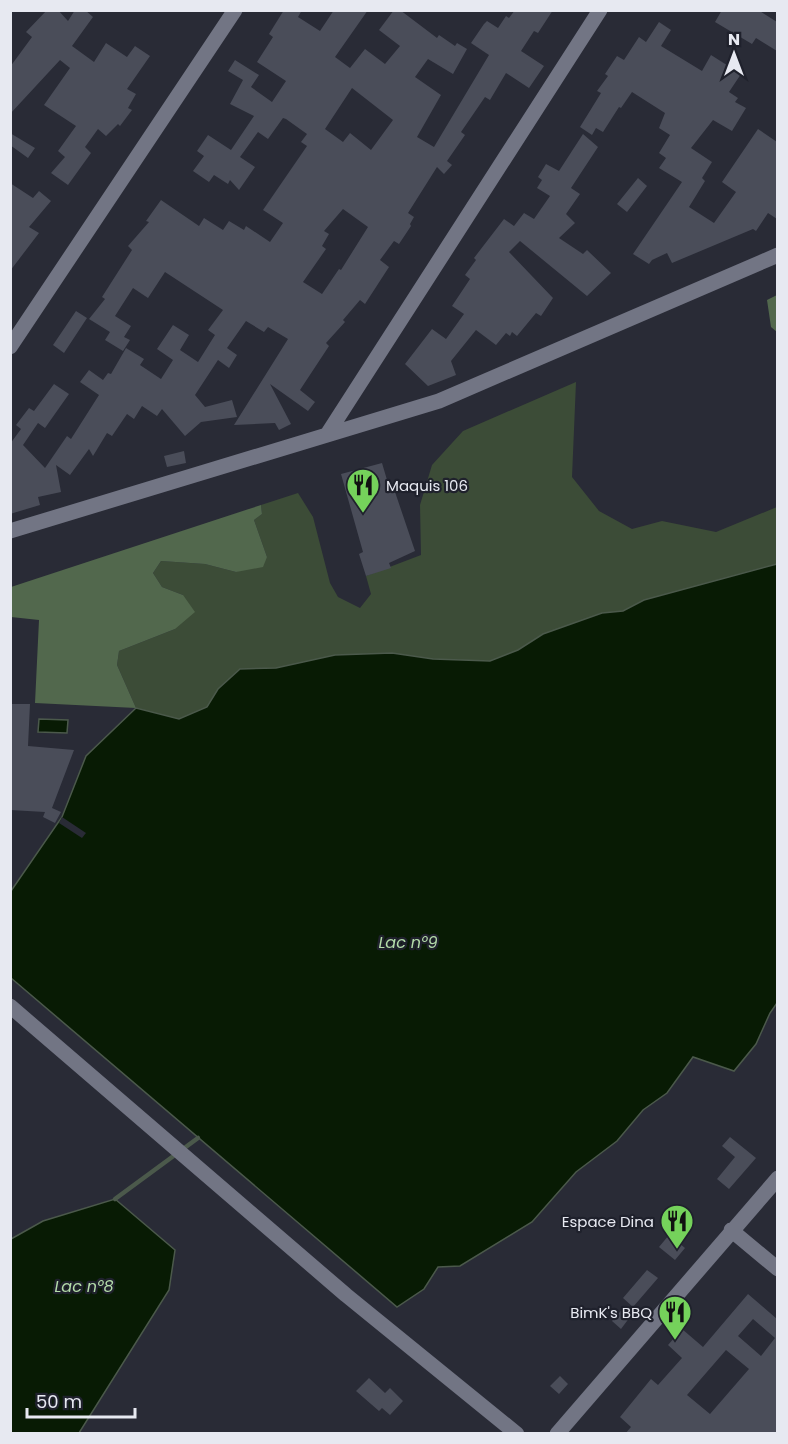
<svg xmlns="http://www.w3.org/2000/svg" width="788" height="1444" font-family="Poppins,sans-serif">
<style>
.green{fill:#3c4c37}
.forest{fill:#52684d}
.water{fill:#081b04;stroke:#4b594b;stroke-width:1.5}
.pier{fill:#292b36}
.lines{fill:none;stroke-linecap:round;stroke-linejoin:round}
.stream{stroke:#4b594b;stroke-width:4.5}
.building{fill:#4a4d59;fill-rule:evenodd}
.minor{stroke:#727584;stroke-width:15}
.labels{text-anchor:middle;dominant-baseline:central;stroke-width:4.5;stroke-linejoin:round;paint-order:stroke}
.poi-label{font-size:15px;fill:#e7e9f1;stroke:#1f212c;text-anchor:end}
.water-label{font-size:16px;font-style:italic;fill:#b4dcaa;stroke:#1f212c}
</style>
<rect width="100%" height="100%" fill="#292b36"/>
<!-- green -->
<path class="green" d="M576,382L572,477L599,511L632,529L662,521L716,532L777,507V564L644,600L623,611L602,613L543,634L518,650L490,661L433,659L392,653L276,668L240,669L218,689L207,707L179,720L136,708L117,665L119,651L175,629L183,595L162,587L153,573L161,561L205,564L236,572L267,557L254,520L262,514L261,505L298,493L313,517L330,583L338,597L360,608L371,594L366,576L421,555L420,505L432,465L463,431Z"/>
<!-- forest -->
<path class="forest" d="M777,295V332L771,327L767,300Z
M261,505L262,514L254,520L267,557L263,567L236,572L205,564L161,561L153,573L162,587L183,595L195,612L175,629L119,651L117,665L136,708L35,703L39,620L11,617V587Z"/>
<!-- water -->
<path class="water" d="M777,564V1003L770,1013L756,1044L734,1071L693,1057L667,1093L643,1110L617,1141L576,1172L532,1222L460,1266L438,1267L424,1289L397,1307L11,978V891L62,817L86,756L136,708L179,719L207,707L218,689L240,669L276,668L335,655L392,653L433,659L490,661L518,650L543,634L602,613L623,611L644,600Z
M39,719L68,720L67,733L38,732Z
M115,1199L175,1250L169,1290L79,1433H11V1239L43,1221Z"/>
<!-- pier -->
<path class="pier" d="M62,817L86,833L82,838L59,823Z"/>
<g class="lines">
<!-- stream -->
<path class="stream" d="M115,1199L198,1138"/>
</g>
<!-- building -->
<path class="building" d="M47,10H58L68,21L75,10H85L93,17L72,46L94,62L106,43L127,57L135,46L150,56L127,89L136,94L128,108L132,110L120,126L118,124L106,136L98,129L85,147L91,153L68,185L51,173L65,157L58,151L76,126L44,105L70,68L60,60L10,114V67L32,37L26,32Z
M284,10H302L298,17L320,31L334,10H368L335,57L350,68L365,49L385,64L400,46L379,30L394,10H400L437,38L439,35L455,46L457,43L467,49L453,74L428,59L415,77L441,95L417,137L434,147L489,55L471,43L484,24L487,21L498,28L506,16L509,18L515,10H553L538,33L534,31L521,51L544,66L529,88L506,73L490,100L485,97L461,132L465,135L447,161L452,165L444,174L437,167L408,213L414,217L410,224L411,226L399,244L394,241L380,260L389,267L365,304L360,300L343,320L345,322L326,343L329,346L300,390L315,402L308,411L270,384L291,424L279,430L275,423L234,425L288,339L268,327L264,332L246,321L227,348L237,355L229,368L218,360L195,395L205,407L232,400L237,417L201,422L185,436L162,409L157,416L142,406L134,419L127,414L112,436L107,433L93,456L89,449L70,475L56,465L61,492L38,497L40,505L10,514V444L21,429L16,425L29,408L34,411L54,384L69,394L45,428L38,423L23,445L45,468L67,436L71,439L99,395L80,382L89,370L103,380L108,373L111,374L126,348L144,359L140,365L161,379L173,360L157,349L173,325L189,335L180,350L198,362L215,335L208,330L223,310L165,272L148,298L133,288L115,316L131,326L124,337L130,340L123,351L105,340L110,332L89,319L105,299L102,297L132,250L128,246L149,222L146,221L161,200L199,226L204,218L223,230L229,221L244,230L246,226L270,242L283,223L263,210L307,146L301,142L307,134L286,119L283,118L268,139L258,132L240,157L255,167L239,190L230,180L228,184L214,175L209,182L193,171L204,156L197,151L208,135L231,150L254,116L230,104L243,80L228,71L235,60L259,75L251,87L272,102L286,81L257,62L273,37L269,34ZM352,88L393,120L371,150L350,133L343,142L325,129ZM343,209L368,227L341,270L339,269L322,294L303,282L326,249L322,246L329,234L324,231Z
M722,10H758L777,22V51L756,38L752,44L715,22Z
M659,22L671,30L661,46L702,71L711,55L741,74L729,92L738,98L735,102L746,108L732,131L713,120L691,148L712,162L702,178L705,181L689,207L714,223L736,192L722,182L758,129L777,142V219L768,213L756,231L753,229L672,263L667,253L652,260L649,264L633,254L682,182L659,168L666,158L659,153L670,135L659,128L665,113L632,92L621,108L619,107L603,132L596,128L592,135L580,127L601,93L597,91L608,76L605,74L617,56L624,60L639,37L646,42Z
M10,133L35,148L28,158L10,145Z
M583,134L598,147L571,188L580,194L566,214L575,223L559,238L583,254L587,250L611,273L587,296L520,241L509,252L553,298L541,316L536,313L517,336L512,332L510,336L506,333L496,345L476,330L451,361L456,375L428,386L405,364L432,329L446,339L464,314L452,306L470,279L465,275L476,260L474,258L504,219L514,226L524,213L534,219L550,196L537,188L542,180L538,177L546,164L559,171Z
M638,178L647,186L627,212L617,204Z
M10,183L33,198L39,191L51,201L29,227L39,233L10,271Z
M76,311L87,318L64,353L53,345Z
M184,451L186,463L167,467L164,456Z
M382,463L390,490L394,489L415,551L389,563L391,568L366,576L359,554L363,552L341,474Z
M10,704H30L28,746L74,750L52,808L61,812L55,823L43,817L45,812L10,810Z
M730,1137L756,1158L729,1189L717,1179L735,1157L722,1146Z
M669,1235L685,1248L675,1260L659,1247Z
M647,1270L658,1278L633,1307L623,1298Z
M748,1294L777,1319V1434H625L631,1427L620,1417L651,1379L658,1385L682,1358L668,1345L682,1329L703,1347ZM753,1319L775,1338L761,1356L738,1336ZM726,1350L749,1369L710,1414L687,1395Z
M625,1306L633,1313L621,1329L612,1321Z
M560,1376L568,1384L559,1394L550,1386Z
M369,1378L385,1393L390,1388L403,1401L390,1415L382,1408L379,1411L356,1391Z"/>
<g class="lines">
<!-- minor -->
<path class="minor" d="M10,347L235,10
M328,433L600,10
M10,531L439,401L778,255
M10,1006L346,1295L517,1434
M731,1230L778,1269
M557,1434L778,1178"/>
</g>
<!-- icons -->
<defs>
<g id="restaurant-pin" transform="scale(1.725)"><path d="M0 17L-7.5 6A9.5 9.5 0 1 1 7.5 6Z" fill="#75d25b" stroke="#1f212c"/><path d="M-5-6h1v4h1v-4h1v4h1v-4h1v5L-1.5 .5V6h-2V.5L-5-1ZM5-6V6H3V1.5H1.5Q1.5-4 5-6Z" fill="#111"/></g>
</defs>
<g fill-rule="evenodd">
<use href="#restaurant-pin" x="363" y="485"/>
<use href="#restaurant-pin" x="677" y="1221"/>
<use href="#restaurant-pin" x="675" y="1312"/>
</g>
<g class="labels">
<!-- poi labels -->
<g class="poi-label">
<text x="386" y="485" text-anchor="start">Maquis 106</text>
<text x="654" y="1221">Espace Dina</text>
<text x="652" y="1312">BimK's BBQ</text>
</g>
<!-- water labels -->
<g class="water-label">
<text x="408" y="942">Lac n°9</text>
<text x="84" y="1286">Lac n°8</text>
</g>
</g>
<!-- border -->
<rect width="788" height="1444" fill="none" stroke="#e7e9f1" stroke-width="24"/>
<!-- north arrow -->
<g transform="translate(734 54)" stroke="#1f212c" stroke-width="4.5" paint-order="stroke">
<path d="M0-4.5L10 22L0 15L-10 22Z" fill="#e7e9f1"/>
<text y="-9" font-size="16" font-weight="bold" text-anchor="middle" fill="#e7e9f1">N</text>
</g>
<!-- scale -->
<path d="M27 1408v9h108v-9" fill="none" stroke="#e7e9f1" stroke-width="3"/>
<text x="36" y="1408" font-size="18" fill="#e7e9f1" stroke="#1f212c" stroke-width="4.5" paint-order="stroke">50 m</text>
</svg>
